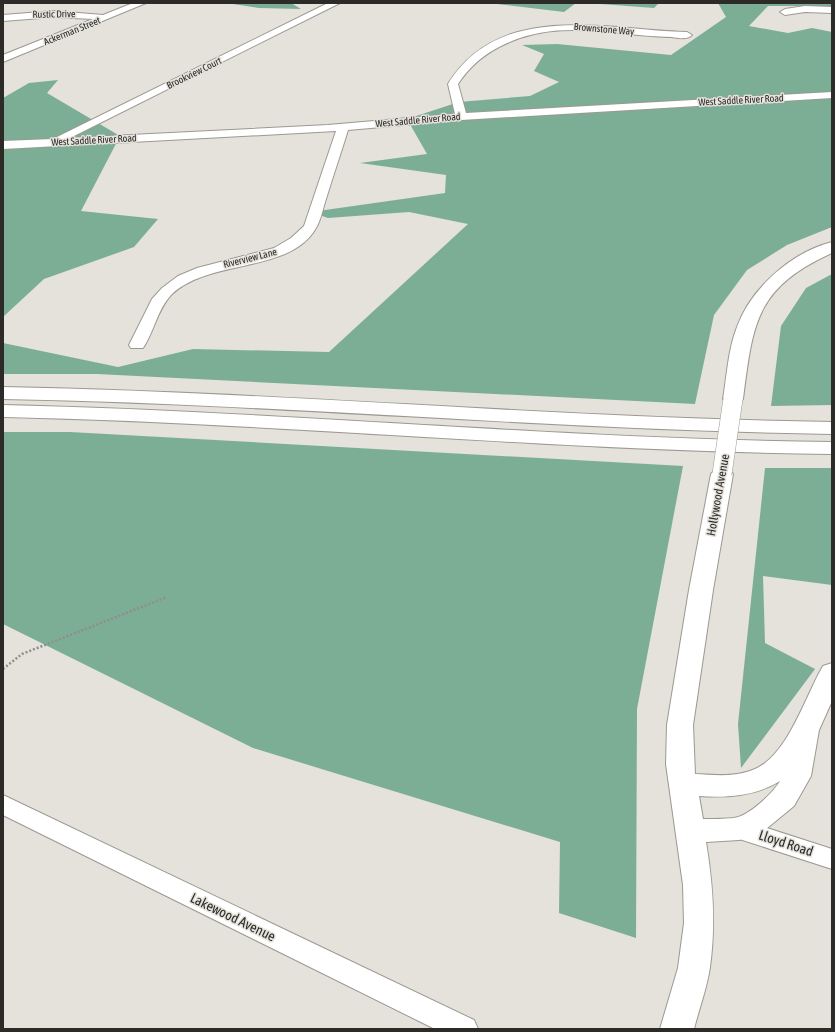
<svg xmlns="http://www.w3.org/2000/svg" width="835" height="1032" font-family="'Asap Condensed',sans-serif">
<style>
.forest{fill:#7cae95}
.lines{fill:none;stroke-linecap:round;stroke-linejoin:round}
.minor-casing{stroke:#9b9992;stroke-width:2}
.major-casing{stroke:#9b9992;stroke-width:2}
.highway-casing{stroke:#9b9992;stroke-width:2}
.path{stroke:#8f8e88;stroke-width:2.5;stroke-dasharray:2 2;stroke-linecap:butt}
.minor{fill:#fff;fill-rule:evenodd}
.major{fill:#fff;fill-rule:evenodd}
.highway{fill:#fff;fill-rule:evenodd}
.major-bridge-casing{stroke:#9b9992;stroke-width:20;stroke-linecap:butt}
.major-bridge{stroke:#fff;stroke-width:19}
.labels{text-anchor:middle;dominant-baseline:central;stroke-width:3;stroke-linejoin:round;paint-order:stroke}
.far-street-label{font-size:10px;fill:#2c2b28;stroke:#e4e2db}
.street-label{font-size:12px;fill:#2c2b28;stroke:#e4e2db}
.near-street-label{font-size:14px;fill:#2c2b28;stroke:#e4e2db}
</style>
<rect width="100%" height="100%" fill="#e4e2db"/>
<!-- forest -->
<path class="forest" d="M226,3H291L301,9L259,8Z
M488,3H576L564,12Z
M587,3H659L654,8Z
M718,3H832V6H768L749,26L788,33L812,28L832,32V227L787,245L747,270L714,315L695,404L97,374H3V343L118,367L193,349L329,352L468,224L409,212L328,218L311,212L445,193L446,175L360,163L427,154L407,119L459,102L530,96L559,82L534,71L544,54L522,45L557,44L671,55L726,17Z
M58,80L47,93L120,136L81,211L158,219L134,247L44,279L3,317V98L29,83Z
M832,274V405L771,406L781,326L806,288Z
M3,432H70L683,466L637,709L636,938L559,913L560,842L253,748L3,624Z
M765,468H832V585L763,576L765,643L815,669L741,768L738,724Z"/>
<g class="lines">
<!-- minor casing -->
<g class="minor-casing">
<path id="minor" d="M133,3H146L3,62V55L93,19L54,17L3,21V15L54,11L103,15Z
M328,3H340L70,138L328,125L455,114L448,84C500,0 606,30 687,32L692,35C688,40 678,38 672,37C612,36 558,17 501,46C483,55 469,67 458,84L466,113L832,92V98L461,120L348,130C341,153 333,176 326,199C323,208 321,220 316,228C290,274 209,258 171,295C157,310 154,332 143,348H131L129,345L152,299L162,288L178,276L197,268L274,248L291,238L304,226L336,131L3,149V141L53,139Z
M805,6L832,7V13L805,12L785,15L780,12L785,9Z
M3,795L474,1020L478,1029H435L3,815Z
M739,819L832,849V869L730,836L727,829L730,822Z"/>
</g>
<!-- major casing -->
<g class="major-casing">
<path id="major" d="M832,242V253C755,288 753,323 743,399L740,403L733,405L726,403L723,399C727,375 728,350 737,327C751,288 792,252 832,242Z
M722,468L729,470L733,474L713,590L693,725L695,774C713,775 733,777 750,771C787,760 805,696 823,666L832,663V701L819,730L811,776L794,806L766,829L749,837L739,840L706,842C713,884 716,924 710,967C707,988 699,1009 694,1029H660L678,968L684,923L683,885L666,764L667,725L689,590L711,474L715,470ZM780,781C773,793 749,816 734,818C724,819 713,819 703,819L699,796C727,798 756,796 780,781Z"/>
</g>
<!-- highway casing -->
<g class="highway-casing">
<path id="highway" d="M3,387C280,392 555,418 832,422V434C555,430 280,404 3,399Z
M3,405C280,411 555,439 832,442V454C555,451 280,423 3,417Z"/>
</g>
<!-- path -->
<path class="path" d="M3,669L22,654L167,597"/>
<!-- minor -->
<use href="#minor" class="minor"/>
<!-- major -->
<use href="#major" class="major"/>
<!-- highway -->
<use href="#highway" class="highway"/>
<!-- major-bridge casing -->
<g class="major-bridge-casing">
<path id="major-bridge" d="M722,474L733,399"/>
</g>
<!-- major-bridge -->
<use href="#major-bridge" class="major-bridge"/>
</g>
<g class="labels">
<!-- far-street labels -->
<g class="far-street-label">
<text transform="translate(54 14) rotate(-1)">Rustic Drive</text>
<text transform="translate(604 29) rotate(5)">Brownstone Way</text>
<text transform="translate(72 31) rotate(-22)">Ackerman Street</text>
<text transform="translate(194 73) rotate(-26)">Brookview Court</text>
<text transform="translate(741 100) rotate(-3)">West Saddle River Road</text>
<text transform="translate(418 120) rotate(-5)">West Saddle River Road</text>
<text transform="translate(94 140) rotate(-3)">West Saddle River Road</text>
<text transform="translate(250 258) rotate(-14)">Riverview Lane</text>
</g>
<!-- street labels -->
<g class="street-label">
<text transform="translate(718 495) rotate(-80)">Hollywood Avenue</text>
</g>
<!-- near-street labels -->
<g class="near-street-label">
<text transform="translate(786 843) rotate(18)">Lloyd Road</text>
<text transform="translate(233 917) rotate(26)">Lakewood Avenue</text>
</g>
</g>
<!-- border -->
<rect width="835" height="1032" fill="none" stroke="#2c2b28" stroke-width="8"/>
</svg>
